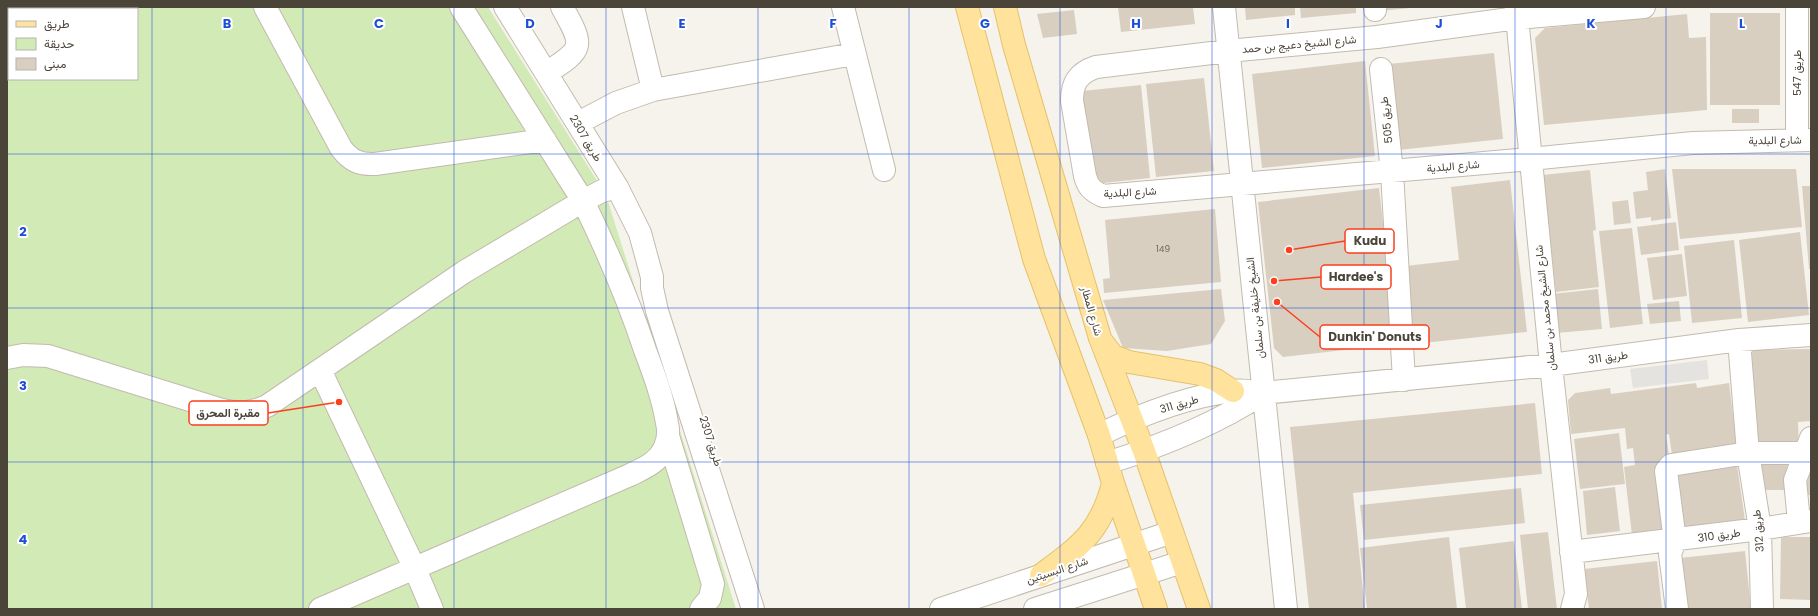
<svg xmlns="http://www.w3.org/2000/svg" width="1818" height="616" font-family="Poppins,Vazirmatn,sans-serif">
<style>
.green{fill:#d2eab5;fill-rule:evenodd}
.parking{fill:#e5e3e0}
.building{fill:#d8cfc1}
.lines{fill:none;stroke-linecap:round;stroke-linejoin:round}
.minor-casing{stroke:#c2bbae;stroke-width:24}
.major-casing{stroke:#e6c16a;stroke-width:24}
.minor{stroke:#fff;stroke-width:22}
.major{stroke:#ffe39c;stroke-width:22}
.grid{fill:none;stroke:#1d4ed8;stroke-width:1;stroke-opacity:0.55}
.labels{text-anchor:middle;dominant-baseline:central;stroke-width:4;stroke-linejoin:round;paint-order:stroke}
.number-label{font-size:9px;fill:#6e675b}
.street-label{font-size:11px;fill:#4b4439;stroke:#fff}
.grid-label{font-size:13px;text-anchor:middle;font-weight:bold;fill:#1d4ed8;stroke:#fff;stroke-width:4;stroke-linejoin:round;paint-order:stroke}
.leader{fill:none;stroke:#fc3f1d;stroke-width:1.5}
.callout-dot{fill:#fc3f1d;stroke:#fff;stroke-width:1.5}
.callout{fill:#fff;stroke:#fc3f1d;stroke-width:1.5}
.callout-label{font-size:12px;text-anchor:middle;font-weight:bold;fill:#4b4439}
</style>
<rect width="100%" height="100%" fill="#f6f3ec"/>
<!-- green -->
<path class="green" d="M7,7H488L606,195L736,609H7ZM9,9H137V79H9Z"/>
<!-- parking -->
<path class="parking" d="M1707,360L1709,379L1633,388L1630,369Z"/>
<!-- building -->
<path class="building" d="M1118,7H1193L1195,24L1121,32Z
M1245,7H1295V15L1246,20Z
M1300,7H1356V13L1301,18Z
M1379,7H1410V8L1380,11Z
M1074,10L1077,34L1043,38L1037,14Z
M1710,13H1780V105H1710Z
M1687,14L1689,38L1706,37L1707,110L1544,125L1535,38L1545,28Z
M1494,53L1503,139L1398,150L1389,64Z
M1365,61L1375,156L1262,168L1252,74Z
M1204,78L1214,171L1156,177L1146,84Z
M1141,85L1150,178L1103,183L1090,171L1082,91Z
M1732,109H1759V123H1732Z
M1665,169L1671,218L1651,221V217L1636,219L1633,192L1648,190L1646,172Z
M1672,169H1796L1802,227L1680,239Z
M1590,170L1596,230L1593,231L1599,287L1556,292L1543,175Z
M1510,180L1527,332L1414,344L1405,266L1459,260L1451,187Z
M1802,186H1811V269H1809Z
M1379,188L1397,344L1283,357L1274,348L1258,202Z
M1628,200L1631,223L1614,225L1612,202Z
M1215,209L1221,282L1104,293L1103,279L1110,278L1105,220Z
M1676,222L1679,250L1641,255L1637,227Z
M1632,228L1643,324L1610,328L1599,231Z
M1800,232L1809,315L1748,322L1739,240Z
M1734,240L1742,318L1692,323L1684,246Z
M1682,254L1687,296L1653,300L1647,258Z
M1221,289L1225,321L1211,344L1167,351L1123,348L1103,300Z
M1598,289L1602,329L1556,333L1552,294Z
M1679,301L1681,321L1650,324L1647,304Z
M1811,349V421L1798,422L1799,446L1754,447L1752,350Z
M1696,383L1697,388L1729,383L1737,448L1673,462L1669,434L1666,435L1670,461L1671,530L1632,535L1624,467L1635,465L1633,448L1627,449L1625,428L1571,434L1568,400L1575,393L1610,388L1611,394Z
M1535,403L1542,474L1353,493L1365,609H1309L1290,427Z
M1619,433L1625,484L1580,489L1574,439Z
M1811,454V495H1803Z
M1736,458L1745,520L1678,530L1670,473Z
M1758,459H1787L1788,490H1759Z
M1615,487L1620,531L1587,535L1583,491Z
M1521,488L1525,523L1364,540L1360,505Z
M1548,532L1557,609H1528L1520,535Z
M1449,537L1457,609H1367L1360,548Z
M1781,537H1811V600L1780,599Z
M1514,541L1522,609H1466L1459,548Z
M1745,551L1751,609H1685L1680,558Z
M1657,561L1662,609H1589L1584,569Z"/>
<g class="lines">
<!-- minor casing -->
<g class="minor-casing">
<path id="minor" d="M265,7L341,148C350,160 359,165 375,164L545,140
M505,7L617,187L640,233L652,277V288L657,311L753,609
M633,7L653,90
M843,7L884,170
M1224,7L1286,609
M1375,7V10
M1516,7L1551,365L1576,594L1572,609
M1644,7L1517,18L1377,37L1228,51L1096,67C1078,73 1072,83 1072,101L1085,176C1088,187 1092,191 1103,196L1530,159L1693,143L1811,140
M1797,7V139
M1381,69L1392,172L1404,380
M546,73C585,49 584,46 562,7
M578,123L616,103L653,90L854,54
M1739,340L1748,453L1760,529L1762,609
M7,358L23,355L48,356L222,410C239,414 251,413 267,406L464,272L583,201L602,191L617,187
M320,370L415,569L432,609
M1099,435C1140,415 1187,396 1233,391C1243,389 1253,392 1263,393L1551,365L1739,340L1811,335
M668,436L713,584L710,598L701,609
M1107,463C1161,446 1215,425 1263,393
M1799,522L1795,480L1811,438
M1571,552L1760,529L1811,521
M320,609L630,475C644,468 658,463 665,447C668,440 669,431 667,423C663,398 654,374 645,350C628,299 607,250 583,201L461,7
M941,609L1172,532
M1035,609L1182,562
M1677,609L1670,554L1675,541L1666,471L1671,465L1748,453H1805"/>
</g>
<!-- major casing -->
<g class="major-casing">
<path id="major" d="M967,7L1034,259L1099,435L1113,483L1156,609
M1005,7L1014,45L1100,338L1144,451L1199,609
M1103,343L1113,356L1129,362L1200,374L1216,380L1233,391
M1041,575C1080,546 1101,532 1113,483"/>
</g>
<!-- minor -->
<use href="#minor" class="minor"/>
<!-- major -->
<use href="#major" class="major"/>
</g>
<!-- grid -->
<path class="grid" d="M152,7V609M303,7V609M454,7V609M606,7V609M758,7V609M909,7V609M1060,7V609M1212,7V609M1364,7V609M1515,7V609M1666,7V609M7,154H1811M7,308H1811M7,462H1811"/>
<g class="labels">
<!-- number labels -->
<g class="number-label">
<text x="1163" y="249">149</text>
</g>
<!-- street labels -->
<g class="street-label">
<text transform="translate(1299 44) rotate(-5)">شارع الشيخ دعيج بن حمد</text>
<text transform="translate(1797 73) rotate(-90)">طريق 547</text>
<text transform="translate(1386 120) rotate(-96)">طريق 505</text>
<text transform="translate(586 138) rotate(59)">طريق 2307</text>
<text transform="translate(1775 140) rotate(-1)">شارع البلدية</text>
<text transform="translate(1453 166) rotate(-5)">شارع البلدية</text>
<text transform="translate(1130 192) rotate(-3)">شارع البلدية</text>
<text transform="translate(1255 308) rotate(-96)">الشيخ خليفة بن سلمان</text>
<text transform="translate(1545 308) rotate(-96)">شارع الشيخ محمد بن سلمان</text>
<text transform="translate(1092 311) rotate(74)">شارع المطار</text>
<text transform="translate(1608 357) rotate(-8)">طريق 311</text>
<text transform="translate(1179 404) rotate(-16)">طريق 311</text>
<text transform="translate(711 441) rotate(72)">طريق 2307</text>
<text transform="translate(1758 531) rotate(-95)">طريق 312</text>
<text transform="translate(1719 535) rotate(-8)">طريق 310</text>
<text transform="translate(1057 570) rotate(-18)">شارع البسيتين</text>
</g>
</g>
<g class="grid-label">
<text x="227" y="28">B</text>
<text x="379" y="28">C</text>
<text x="530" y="28">D</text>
<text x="682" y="28">E</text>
<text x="833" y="28">F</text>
<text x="985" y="28">G</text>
<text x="1136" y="28">H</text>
<text x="1288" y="28">I</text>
<text x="1439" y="28">J</text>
<text x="1591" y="28">K</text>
<text x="1742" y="28">L</text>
<text x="23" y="236">2</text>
<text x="23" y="390">3</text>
<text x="23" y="544">4</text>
</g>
<!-- callouts -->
<path class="leader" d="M1289 250L1345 241M1274 281L1321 277M1277 302L1320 337M339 402L268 413"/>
<g class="callout-dot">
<circle cx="1289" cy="250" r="4"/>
<circle cx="1274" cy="281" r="4"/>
<circle cx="1277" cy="302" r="4"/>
<circle cx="339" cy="402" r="4"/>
</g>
<g class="callout">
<rect x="1345" y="229" width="49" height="24" rx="4"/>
<rect x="1321" y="265" width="70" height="24" rx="4"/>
<rect x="1320" y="325" width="109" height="24" rx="4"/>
<rect x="189" y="401" width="79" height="24" rx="4"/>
</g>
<g class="callout-label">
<text x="1370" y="245">Kudu</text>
<text x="1356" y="281">Hardee's</text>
<text x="1375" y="341">Dunkin' Donuts</text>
<text x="228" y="417">مقبرة المحرق</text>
</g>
<!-- border -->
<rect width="1818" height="616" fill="none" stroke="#4b4439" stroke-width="16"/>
<!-- legend -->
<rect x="8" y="8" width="130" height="72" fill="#ffffff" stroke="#b7b4b0"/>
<rect x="16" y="21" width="20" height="6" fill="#ffe39c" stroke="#b7b4b0"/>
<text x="44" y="28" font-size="12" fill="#4b4439">طريق</text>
<rect x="16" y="38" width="20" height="12" fill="#d2eab5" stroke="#b7b4b0"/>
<text x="44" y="48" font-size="12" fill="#4b4439">حديقة</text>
<rect x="16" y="58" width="20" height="12" fill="#d8cfc1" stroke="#b7b4b0"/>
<text x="44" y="68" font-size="12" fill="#4b4439">مبنى</text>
</svg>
